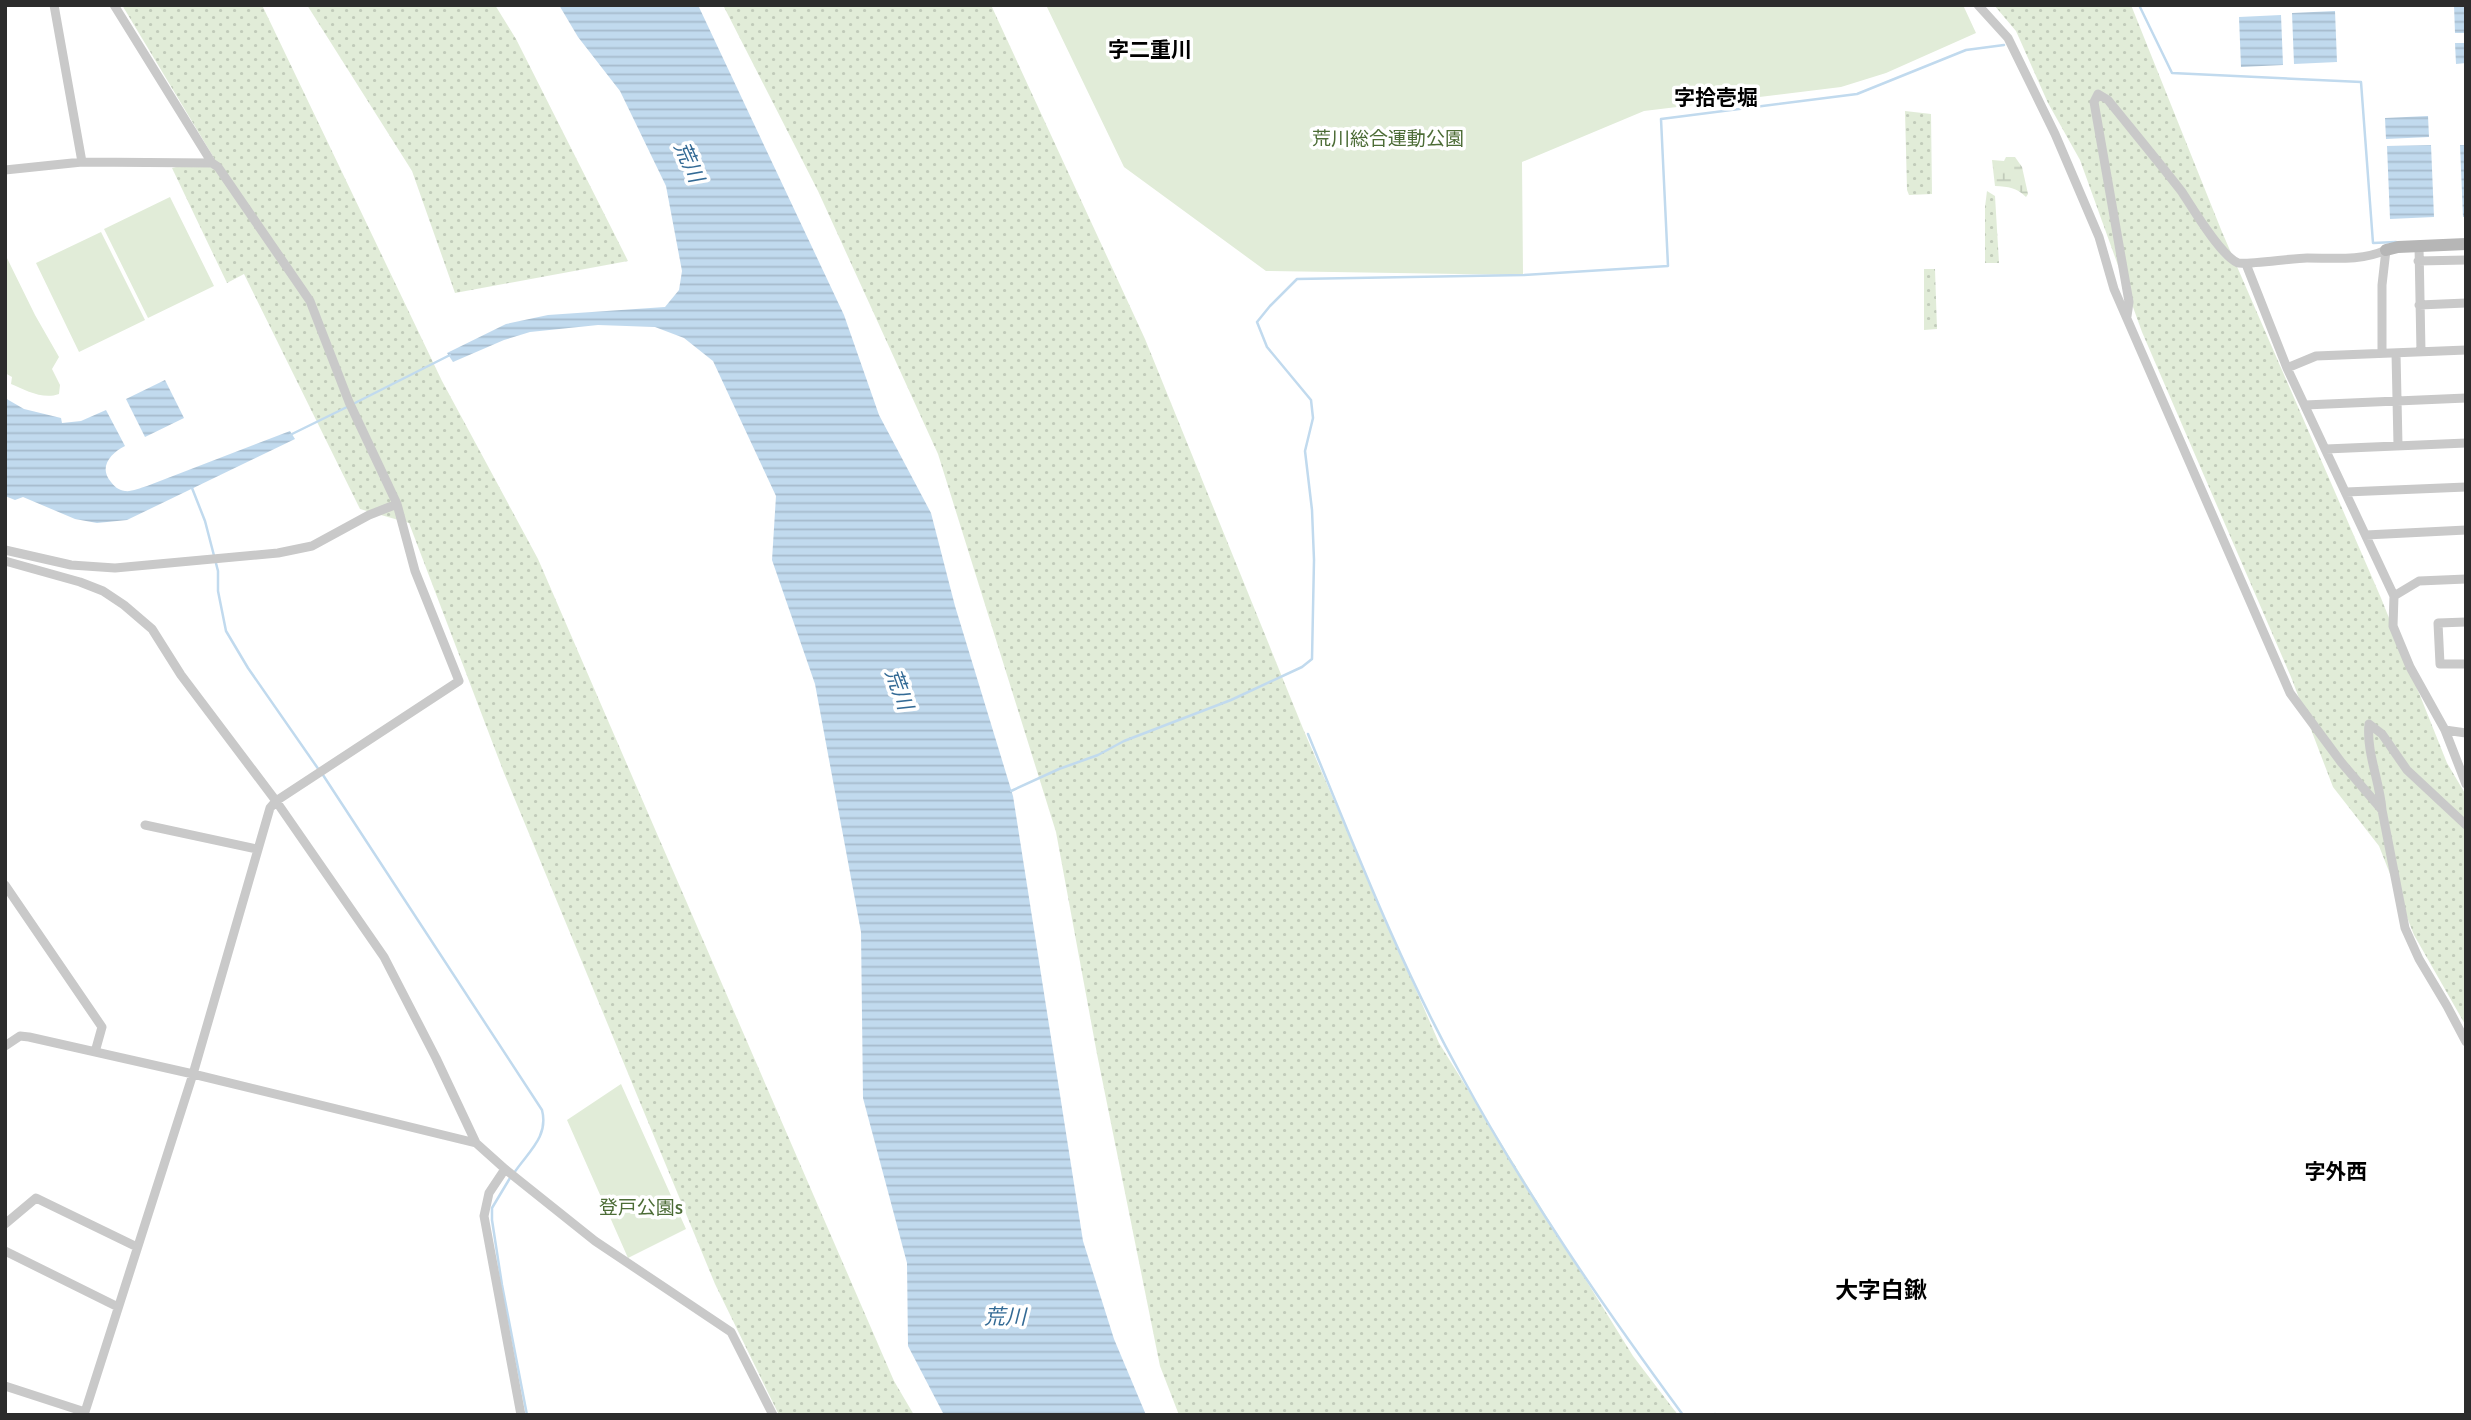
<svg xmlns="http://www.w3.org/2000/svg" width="2471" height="1420" font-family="Signika,'Noto Sans JP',sans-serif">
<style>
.grass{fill:url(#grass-dots)}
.wetland{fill:url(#wetland-marsh)}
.park{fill:#e1ecd8}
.water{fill:url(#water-rules)}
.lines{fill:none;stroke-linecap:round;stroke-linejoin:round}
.stream{stroke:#c1daee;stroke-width:2.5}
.street{stroke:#c9c9c9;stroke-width:9}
.secondary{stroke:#b6b6b6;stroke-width:12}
.labels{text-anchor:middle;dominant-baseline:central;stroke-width:7;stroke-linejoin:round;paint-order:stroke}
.park-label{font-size:19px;fill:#4c6c36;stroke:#fff}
.neighbourhood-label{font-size:21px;font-weight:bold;fill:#000;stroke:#fff}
.water-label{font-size:21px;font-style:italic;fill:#336a95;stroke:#fff}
.quarter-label{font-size:23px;font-weight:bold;fill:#000;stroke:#fff}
</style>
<defs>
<pattern id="grass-dots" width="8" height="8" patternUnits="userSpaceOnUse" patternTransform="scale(1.75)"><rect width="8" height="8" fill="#e1ecd8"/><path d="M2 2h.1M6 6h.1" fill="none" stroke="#c1cbba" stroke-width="1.8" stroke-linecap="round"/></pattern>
<pattern id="wetland-marsh" width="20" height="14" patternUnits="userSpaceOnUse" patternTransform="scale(1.75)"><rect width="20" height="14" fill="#e1ecd8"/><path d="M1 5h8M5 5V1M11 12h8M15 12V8" fill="none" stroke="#c1cbba"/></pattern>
<pattern id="water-rules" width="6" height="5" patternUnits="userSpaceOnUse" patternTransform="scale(1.75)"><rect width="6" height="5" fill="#c1daee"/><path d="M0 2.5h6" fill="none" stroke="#a6bbcc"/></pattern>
</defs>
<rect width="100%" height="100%" fill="#fff"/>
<!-- grass -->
<path class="grass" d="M122,5H262L442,381L538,559L894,1381L914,1415H779L715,1284L504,773L409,523L360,509L244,274L227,283L172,168L214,158Z
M307,5H495L516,39L628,261L455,293L412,171Z
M723,5H991L1145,339L1304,731L1439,1043L1633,1356L1678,1415H1179L1160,1366L1097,1054L1056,832L938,454L818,191Z
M1994,5H2131L2222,232L2381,598L2447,763L2466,795V1026L2414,935L2379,846L2333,787L2291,677L2142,332L2080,160L2048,103L2016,31Z
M1905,111L1931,114L1932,194L1909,195L1907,190Z
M1987,191L1995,196L1999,263H1985V207Z
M1924,269H1935L1937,329L1924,330Z"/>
<!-- wetland -->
<path class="wetland" d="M2006,157H2015L2022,167L2028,194L2026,197C2016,187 2009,187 1995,186L1992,160L2004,161Z"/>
<!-- park -->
<path class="park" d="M1046,5H1963L1976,33L1886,73L1841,87L1644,111L1522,162L1523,275L1266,271L1124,167Z
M170,197L214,286L148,318L104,229Z
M101,232L145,320L79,352L36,263Z
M5,254L35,315L59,357L52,369L60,385L59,394C43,400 25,390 11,384L12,377L5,373Z
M621,1084L686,1229L628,1258L567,1120Z"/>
<!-- water -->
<path class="water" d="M559,5H698L844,315L879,415L931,513L955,606L1013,796L1083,1241L1114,1339L1146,1415H944L908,1346L907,1263L863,1098L861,932L815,684L772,560L776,496L713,361L684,338L655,327L598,325L530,332L504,340L453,362L447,353L506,324L548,315L665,307L679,290L682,271L666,186L620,91L578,37Z
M2454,5H2466V33H2455Z
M2335,11L2337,62L2294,64L2292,13Z
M2281,15L2283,65L2241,67L2239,17Z
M2455,43H2466V63L2456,64Z
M2428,116L2429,137L2386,139L2385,118Z
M2431,145L2434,217L2390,219L2387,146Z
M2460,145H2466V217H2463Z
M165,380L184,418L145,437L126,399Z
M5,398L24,409L61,418L62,423L81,421L106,410L125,446C111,453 98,467 111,482C114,486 118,490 125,491C131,492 140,488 147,486L290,431L295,439L127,520L97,523L75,519L23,497L15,500L5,496Z"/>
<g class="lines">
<!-- stream -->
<path class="stream" d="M2139,5L2172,73L2361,82L2373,243L2396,242
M353,404L450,355
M290,435L347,407
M192,488L205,521L218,571V591L226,631L248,668L319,770
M1308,734C1355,848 1400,965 1460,1073C1525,1193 1602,1305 1683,1415
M323,775L542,1110C549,1137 528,1152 514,1173
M1011,791L1059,769L1098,755L1124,741L1231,700L1302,667L1312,659L1314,560L1312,510L1305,451L1313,418L1311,400L1267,347L1257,322L1270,306L1297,279L1524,275L1668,266L1661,119L1857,94L1966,50L2004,45
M510,1178L492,1208V1220L502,1285L527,1415
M1715,1414L1716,1415"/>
<!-- street -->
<path class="street" d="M54,5L82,162
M1978,5L2008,38L2055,134L2099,237L2114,289L2290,693L2341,762L2382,810L2405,928L2419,959L2447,1006L2466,1042
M5,170L82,162L212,163
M2419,246L2421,352
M2418,261L2466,260
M2246,264L2287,368L2394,596L2393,626L2410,667L2445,730L2466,733
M2419,305L2466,303
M2127,316L2129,302L2094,102L2098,94L2108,100C2133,131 2158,161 2182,192C2193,209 2221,256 2238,263C2245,265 2294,258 2307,258C2334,258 2362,261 2386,250
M2382,353V285L2386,250
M2396,353L2398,445
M2287,368L2316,356L2466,350
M2305,405L2466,398
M2326,449L2466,443
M2346,492L2466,487
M2366,535L2466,530
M5,550L71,565L115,568L278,553L312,546L369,515L397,504
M5,561L80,582L103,591L124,605L152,629L181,675L276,801L384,957L436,1058L476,1143L505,1169L595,1241L731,1332L773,1415
M2394,596L2419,581L2466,579
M2466,622L2438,623L2440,664H2466
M2445,730L2466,784
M2382,810C2380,782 2366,752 2369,724L2382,734L2407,770L2466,825
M145,825L257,849
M5,885L102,1027L95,1052
M5,1046L20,1036L29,1037L193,1074L476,1143
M505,1169L489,1193L484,1216L521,1415
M5,1224L36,1198L137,1247
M5,1251L118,1307
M5,1386L85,1412
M84,1415L193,1074L270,808L276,801L459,681L415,571L397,504L349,402L310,301L218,167L212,163L114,5"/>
<!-- secondary -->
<path class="secondary" d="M2386,250L2398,247L2466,244"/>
</g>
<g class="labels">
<!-- park labels -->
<g class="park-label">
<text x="1388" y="139">荒川総合運動公園</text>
<text x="641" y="1208">登戸公園s</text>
</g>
<!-- neighbourhood labels -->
<g class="neighbourhood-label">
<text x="1150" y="50">字二重川</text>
<text x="1716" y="98">字拾壱堀</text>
<text x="2336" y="1172">字外西</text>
</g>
<!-- water labels -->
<g class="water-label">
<text transform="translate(689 162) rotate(66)">荒川</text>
<text transform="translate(899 689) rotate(70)">荒川</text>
<text x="1005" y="1317">荒川</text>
</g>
<!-- quarter labels -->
<g class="quarter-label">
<text x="1881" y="1290">大字白鍬</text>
</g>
</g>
<!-- border -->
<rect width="2471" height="1420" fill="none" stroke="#2c2c2c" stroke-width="14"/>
</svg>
